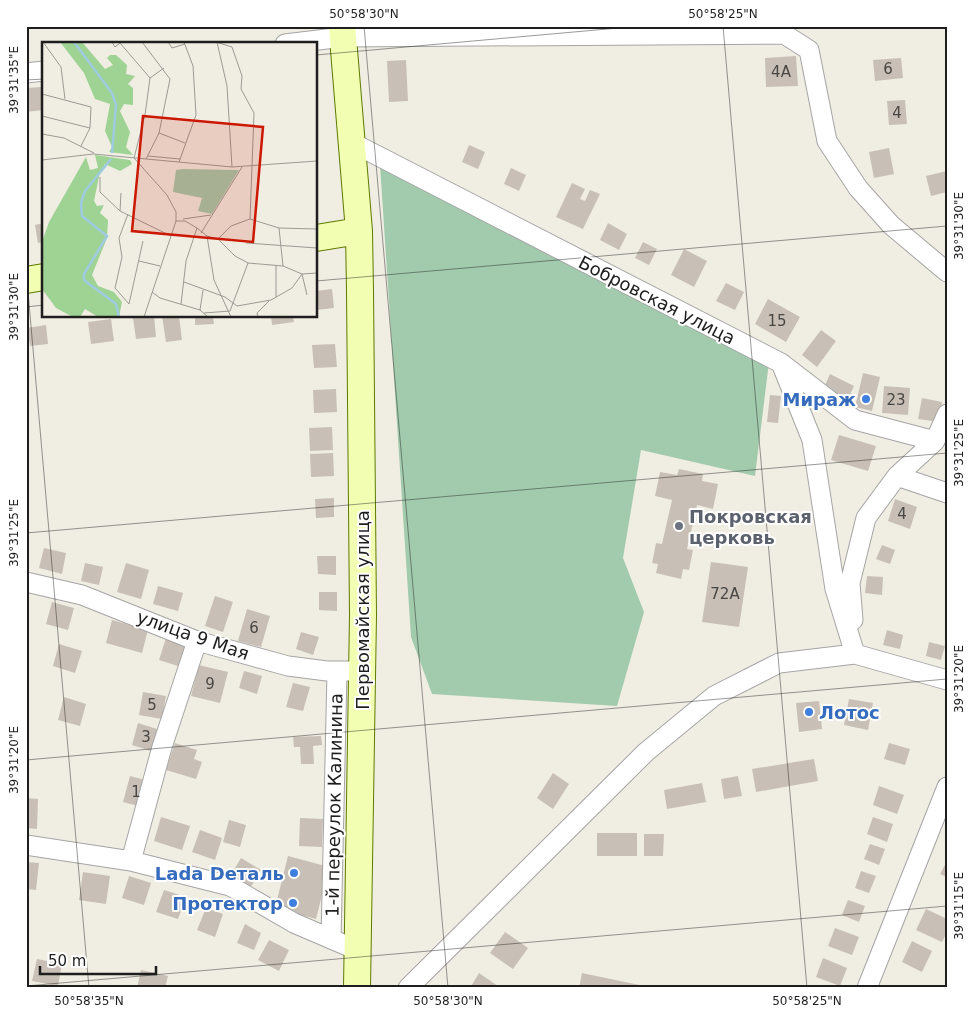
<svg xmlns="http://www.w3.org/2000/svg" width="973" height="1014" font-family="'DejaVu Sans',sans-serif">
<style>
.cemetery{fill:#a2cbad}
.building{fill:#c8c0b6}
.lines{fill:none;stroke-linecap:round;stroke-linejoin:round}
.minor-casing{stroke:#a5a5a5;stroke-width:21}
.secondary-casing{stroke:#5e7a00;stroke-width:28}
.minor{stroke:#fff;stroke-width:19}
.secondary{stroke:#f2ffb2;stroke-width:26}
.ticks{fill:none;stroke:#1e1e1e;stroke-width:1;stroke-opacity:0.45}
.shop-dot{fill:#3f7fe0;stroke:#fff;stroke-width:2}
.worship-dot{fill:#6b7280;stroke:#fff;stroke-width:2}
.labels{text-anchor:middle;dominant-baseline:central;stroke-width:4;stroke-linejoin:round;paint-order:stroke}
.number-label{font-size:15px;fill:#484644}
.street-label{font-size:18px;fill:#1e1e1e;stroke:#fff}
.shop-label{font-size:18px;font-weight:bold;fill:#366cbe;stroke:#fff;text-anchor:end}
.worship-label{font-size:18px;font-weight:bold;fill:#5b616d;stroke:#fff;text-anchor:start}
.inset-river{fill:none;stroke:#9fcbe1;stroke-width:2.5}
.inset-road{fill:none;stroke:#9c9a94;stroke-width:1}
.view{fill:#cc1800;fill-opacity:0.15;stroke:#cc1800;stroke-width:2.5}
.inset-edge{fill:none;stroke:#1e1e1e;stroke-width:2.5}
.neatline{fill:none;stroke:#1e1e1e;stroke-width:2}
.ticks-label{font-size:12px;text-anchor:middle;fill:#1e1e1e}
</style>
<rect width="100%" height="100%" fill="#f0ede3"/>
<!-- cemetery -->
<path class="cemetery" d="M380,165L769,362L755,476L641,450L623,558L644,612L617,706L432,694L411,637Z"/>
<!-- building -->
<path class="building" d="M796,56L798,86L766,87L765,58Z
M901,58L903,78L875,81L873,60Z
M406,60L408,101L389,102L387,61Z
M41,87L43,110L26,112V88Z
M905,100L907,124L889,125L887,101Z
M469,145L485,152L478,169L462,162Z
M889,148L894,174L874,178L869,152Z
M511,168L526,175L519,191L504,184Z
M947,171V192L931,196L926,176Z
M572,183L585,189L580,199L585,201L590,190L600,194L583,229L556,217Z
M44,223V242L38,243L35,225Z
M608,223L627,234L619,250L600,240Z
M643,242L657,249L649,265L635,258Z
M684,249L707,261L694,287L671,275Z
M726,283L744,292L735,310L716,301Z
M332,289L334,308L316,310V291Z
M768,299L800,317L786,342L755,324Z
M151,316H154L156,337L136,339L133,318Z
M162,316H179L182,340L166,342Z
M195,316H213L214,324L195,325Z
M271,316H293L294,322L272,325Z
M111,319L114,341L91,344L88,322Z
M46,325L48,344L30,346L27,328Z
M821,330L836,341L817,367L802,355Z
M335,344L337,367L314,368L312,345Z
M863,373L880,377L872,411L855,407Z
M830,374L854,386L847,401L823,390Z
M884,386L910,388L908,415L882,413Z
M336,389L337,412L314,413L313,390Z
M770,395L781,396L778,423L767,422Z
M922,398L942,402L939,422L918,419Z
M332,427L333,450L310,451L309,428Z
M839,435L876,446L868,471L831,460Z
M333,453L334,476L311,477L310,454Z
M679,469L703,474L702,481L718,484L713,509L697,505L687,549L693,550L689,570L683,569L681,579L656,573L658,564L652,563L656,543L662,544L672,500L655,496L660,472L677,475Z
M334,498V517L316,518L315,499Z
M895,499L917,507L910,529L888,521Z
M882,545L895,550L890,564L876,559Z
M44,548L66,553L62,574L39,568Z
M317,556H336V575L318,574Z
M711,562L748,567L739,627L702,622Z
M85,563L103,567L99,585L81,581Z
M126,563L149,570L141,599L117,592Z
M867,576L883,577L882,595L865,593Z
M158,586L183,593L178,611L153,604Z
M319,592H337V611L319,610Z
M215,596L233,602L223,632L205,626Z
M52,602L74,608L68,630L46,624Z
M247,609L270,616L261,647L238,641Z
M112,620L148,630L142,653L106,643Z
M887,630L903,635L900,649L883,645Z
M301,632L319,637L313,655L296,649Z
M166,638L188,645L181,667L159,660Z
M929,642L945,646L941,660L926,656Z
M59,644L82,651L75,673L53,666Z
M199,665L228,672L220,703L191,696Z
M244,671L262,676L257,694L239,688Z
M293,683L310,687L303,711L286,707Z
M143,692L166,696L162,719L139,715Z
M64,697L86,704L80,726L58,720Z
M849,699L873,703L868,730L844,725Z
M819,701L822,729L799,732L796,703Z
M138,723L160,730L154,752L132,745Z
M321,736L322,745L313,746L314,764H301L300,747H294L293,737Z
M175,743L197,750L194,759L202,762L196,779L166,770Z
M889,743L910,749L905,765L884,759Z
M814,759L818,781L756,792L752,769Z
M553,773L569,784L553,809L537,798Z
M130,776L149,781L142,807L123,802Z
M738,776L742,796L724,799L721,779Z
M702,783L706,802L667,809L664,790Z
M879,786L904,795L897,814L873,805Z
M26,798L38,799L37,829L26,828Z
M161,817L190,826L182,850L154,841Z
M873,817L893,824L887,842L867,834Z
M300,818L323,819L322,847L299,846Z
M229,820L246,825L240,847L223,842Z
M200,830L222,838L215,860L192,852Z
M597,833H637V856H597Z
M644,834H664L663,856H644Z
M870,844L885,849L879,865L864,859Z
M288,856L329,867L316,919L275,908Z
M241,858L261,870L249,890L229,878Z
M947,861V877L940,874Z
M26,862L39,863L36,890L26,889Z
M861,871L876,876L869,893L855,888Z
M83,872L110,876L106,904L79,900Z
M129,876L151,883L144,905L122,898Z
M164,890L186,897L178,919L156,912Z
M848,900L865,906L859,922L842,915Z
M206,908L223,914L215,937L197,930Z
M926,909L947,919V932L942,942L916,930Z
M245,924L261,933L254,950L237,943Z
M835,928L859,937L852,955L828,946Z
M505,932L528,948L513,969L490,953Z
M269,940L289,950L279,971L258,960Z
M912,941L932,951L922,972L902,962Z
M823,958L847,968L840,986L816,977Z
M37,959L62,964L58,986L32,981Z
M141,970L168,976L165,988H137Z
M479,973L498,986L497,988H470Z
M582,973L649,987V988H579Z"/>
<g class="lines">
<!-- minor casing -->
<g class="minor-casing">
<path id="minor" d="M285,44L343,37L784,34L809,50L827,141L858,188L891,225L947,272
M26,73L44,71
M351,142L781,363L855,420L935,441
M781,363L812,440L835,589L855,654
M897,476L935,441L947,414
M26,582L82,595L197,641L288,666L327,671H362
M853,620L850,583L866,518L897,476L947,493
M26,845L131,861L230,886L294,923L357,950
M131,861L162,747L197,641
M331,939L337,672
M408,988L646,752L714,696L779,663L855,654L947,680
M867,988L947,787"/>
</g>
<!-- secondary casing -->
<g class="secondary-casing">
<path id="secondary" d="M342,26L359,231L360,291L363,615L357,988
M316,238L359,231
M26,280L44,277"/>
</g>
<!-- minor -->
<use href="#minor" class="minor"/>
<!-- secondary -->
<use href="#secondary" class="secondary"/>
</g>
<!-- ticks -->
<path class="ticks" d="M364,26L448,988M723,26L807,988M316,55L641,26M26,80L44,79M26,269L89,988M316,281L947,226M26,307L44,305M26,533L947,453M26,760L947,679M26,986L947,906"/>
<!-- markers -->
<g class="shop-dot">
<circle cx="866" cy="399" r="5"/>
<circle cx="809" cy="712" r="5"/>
<circle cx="294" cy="873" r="5"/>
<circle cx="293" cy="903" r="5"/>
</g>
<circle class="worship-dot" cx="679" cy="526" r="5"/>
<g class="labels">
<!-- number labels -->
<g class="number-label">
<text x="888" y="69">6</text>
<text x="781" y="72">4А</text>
<text x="897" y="113">4</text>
<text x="777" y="321">15</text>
<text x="896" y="400">23</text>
<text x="902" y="514">4</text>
<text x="725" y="594">72А</text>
<text x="254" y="628">6</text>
<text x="210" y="684">9</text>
<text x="152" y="705">5</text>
<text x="146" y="737">3</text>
<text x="136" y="792">1</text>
</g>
<!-- street labels -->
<g class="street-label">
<text transform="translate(657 300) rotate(27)">Бобровская улица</text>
<text transform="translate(362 610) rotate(-90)">Первомайская улица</text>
<text transform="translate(193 635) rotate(19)">улица 9 Мая</text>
<text transform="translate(334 805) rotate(-89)">1-й переулок Калинина</text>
</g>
<!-- shop labels -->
<g class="shop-label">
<text x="856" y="399">Мираж</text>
<text x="819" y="712" text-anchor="start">Лотос</text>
<text x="284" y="873">Lada Dеталь</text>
<text x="283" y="903">Протектор</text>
</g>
<!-- worship labels -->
<g class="worship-label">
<text x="689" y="516">Покровская<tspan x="689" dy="21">церковь</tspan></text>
</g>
</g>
<!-- overview -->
<g transform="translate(42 42)">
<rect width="275" height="275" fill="#f0ede3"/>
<path d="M18,0H40L63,27L71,23L65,16L68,13H74L85,23L84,32L93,34L86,42L91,46V63L82,62L78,69L88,90L84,105L91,113L67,110L70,105L63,89L68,62L53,57L42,31ZM53,113L88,118L90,122L78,129L63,122L58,130L52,159L55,164L62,163L58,171L66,178L65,196L50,233L56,244L72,250L80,260L77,275H56L43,267L38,275H31L14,266L0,247V200L7,180L44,115L48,128L56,126Z" fill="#9fd394"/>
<path d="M141,127L197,128L170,172L156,169L160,156L131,150L134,128Z" fill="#a2cbad"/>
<path class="inset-river" d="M32,0L70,51L74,63L70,111M69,117L43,149L39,161L40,174L65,194L42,232V238L74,262L77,275"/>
<path class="inset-road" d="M1,0L19,25L23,57M70,0L73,5L78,1L108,36L103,73L92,116L125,153L134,170V179L102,275M100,0L128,37L117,91L104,117M126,0L130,6L143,2M174,0L190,5L200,34L199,47L212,71L208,177M175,0L185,44L190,125M108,36L122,26M0,52L49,65L48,86L39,104M0,74L48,86M117,91L143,101M0,92L22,96L52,111M106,114L138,117M0,118L51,112L190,125L275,119M137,120L154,73L151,24L142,0M58,135V150L78,169L129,194M78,169L79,151M86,172L77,196L80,215L73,246L87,262L101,199M141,177L169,173M208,177L237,186L275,187M134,179H143L155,186L144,219L139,262M155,186L165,194L172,238L189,275M237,186L241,224M159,191L200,125M165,194L176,197L189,184L208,177M176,197L193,214L206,221L241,224L260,232L275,231M204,201L275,206M97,219L118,224M234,223V255M260,232L265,253M142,240L183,255L195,264L229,258L250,246L260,232M110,250L118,256L158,268L166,275M158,268L161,248M162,271L188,269L206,221M216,275L215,271L227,259"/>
<path class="view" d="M101,74L221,85L211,200L90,189Z"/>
<rect width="275" height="275" class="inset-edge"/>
</g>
<!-- border -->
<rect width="973" height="1014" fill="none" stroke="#ffffff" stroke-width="55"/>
<!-- scale -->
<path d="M40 966v8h116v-8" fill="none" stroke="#1e1e1e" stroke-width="2.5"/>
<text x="48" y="966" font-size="15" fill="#1e1e1e" stroke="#ffffff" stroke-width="4" paint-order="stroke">50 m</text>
<rect x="28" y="28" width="918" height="958" class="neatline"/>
<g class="ticks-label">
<text x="364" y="18">50°58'30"N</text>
<text x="723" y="18">50°58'25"N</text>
<text transform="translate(14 80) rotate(-90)" y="4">39°31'35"E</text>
<text transform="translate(959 226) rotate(-90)" y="4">39°31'30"E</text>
<text transform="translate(14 307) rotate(-90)" y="4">39°31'30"E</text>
<text transform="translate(959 453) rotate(-90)" y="4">39°31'25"E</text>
<text transform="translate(14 533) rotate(-90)" y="4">39°31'25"E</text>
<text transform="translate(959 679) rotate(-90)" y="4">39°31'20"E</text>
<text transform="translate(14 760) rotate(-90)" y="4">39°31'20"E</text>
<text transform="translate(959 906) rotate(-90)" y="4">39°31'15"E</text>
<text x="89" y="1005">50°58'35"N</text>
<text x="448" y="1005">50°58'30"N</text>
<text x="807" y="1005">50°58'25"N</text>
</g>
</svg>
